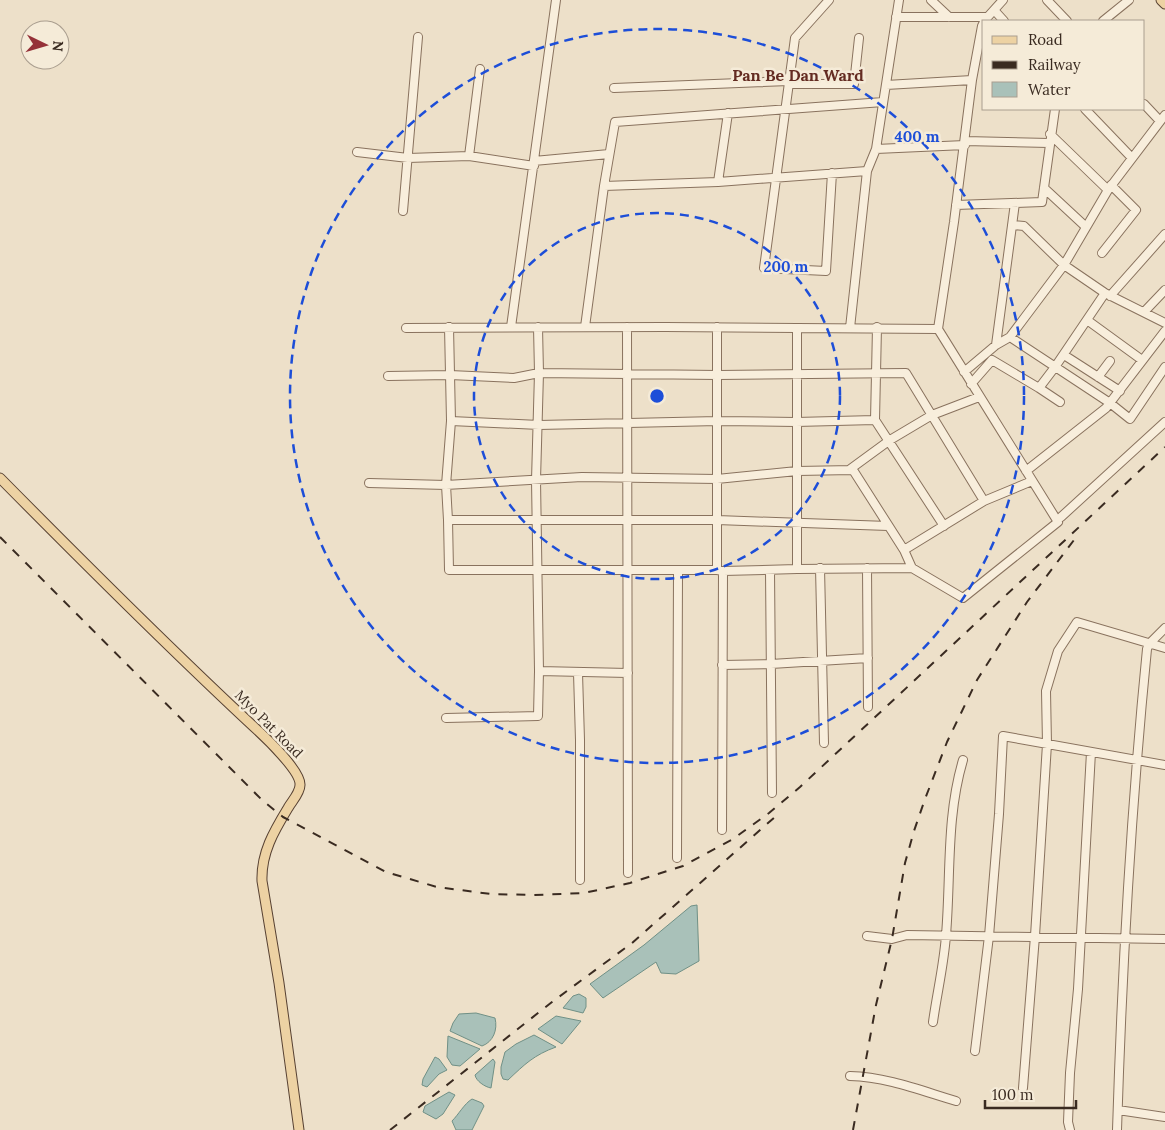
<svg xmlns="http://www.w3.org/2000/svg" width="1165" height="1130" font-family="Lora,serif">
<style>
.water{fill:#a9c1b9;stroke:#709086}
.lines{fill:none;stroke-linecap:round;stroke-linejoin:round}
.minor-casing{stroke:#89725e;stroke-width:10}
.major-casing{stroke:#574132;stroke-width:11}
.minor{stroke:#f8eedc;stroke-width:8}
.major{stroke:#edd2a3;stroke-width:9}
.rail{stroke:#3a2b21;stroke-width:2;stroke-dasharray:9 9;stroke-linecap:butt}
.ring{fill:none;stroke:#1d4ed8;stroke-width:2.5;stroke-dasharray:9 6}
.labels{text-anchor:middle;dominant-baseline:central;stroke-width:5;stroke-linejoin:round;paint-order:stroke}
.street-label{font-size:14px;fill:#3a2b21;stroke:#f5ebd8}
.quarter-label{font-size:16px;font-weight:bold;fill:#642c22;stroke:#f5ebd8}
.centre{fill:#1d4ed8;stroke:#f5ebd8;stroke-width:2.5}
.ring-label{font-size:15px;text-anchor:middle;font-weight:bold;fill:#1d4ed8;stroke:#f5ebd8;stroke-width:5;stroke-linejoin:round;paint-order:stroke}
</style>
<rect width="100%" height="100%" fill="#ede0c9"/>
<!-- water -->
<path class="water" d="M697,905L699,961L676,974L661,973L656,962L603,998L590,984L644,945L691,906Z
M579,994L586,998V1007L583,1013L563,1008L573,996Z
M476,1013L495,1018C498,1030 493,1042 482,1046L450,1031L453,1023L459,1014Z
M556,1016L581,1021L562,1044L538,1029Z
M534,1035L556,1047C534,1055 525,1064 508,1080L503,1079L501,1074V1067L505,1052L516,1044Z
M448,1036L480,1049L460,1066L452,1065L447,1057Z
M435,1057L439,1059L447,1070L439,1074L427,1087L422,1085L423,1079Z
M493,1059L495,1062L491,1088C485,1087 476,1081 475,1075Z
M449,1092L455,1095L443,1114L436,1119L423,1112L425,1106Z
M472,1099L482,1103L484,1106L472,1130H456L452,1121C459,1114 464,1104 472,1099Z"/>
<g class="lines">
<!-- minor casing -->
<g class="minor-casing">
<path id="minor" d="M829,0L795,38L764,268L826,271L832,173
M931,0L949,17
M1047,0L1067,21
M994,10L1004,21
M896,17H986
M984,21L1003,0
M1103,21L1129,0
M789,84H854L859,38
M886,85L972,80
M614,88L789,81
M1144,104L1160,121
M1085,109L1132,158
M1050,134L1108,190
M965,141L1049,143
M876,149L965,145
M357,152L408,158L469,156L534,166
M469,156L480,69
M534,161L609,154
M718,182L728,113
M604,186L718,182L867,171
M1044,188L1086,227
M956,205L1042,202L1055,109
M403,211L418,37
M1012,225L1024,226L1064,265L1105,293L1165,323
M1102,253L1136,210L1111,185
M1110,296L1165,234
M1144,312L1165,290
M1087,320L1142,360
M449,327L451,421L446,485L448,520L449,570H717L723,571L797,569V328
M511,327L556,0
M585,327L604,186L615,122L883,102
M627,327L628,873
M717,327V570
M877,327L875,420L944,526
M406,328L665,327L938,329L1058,522L963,598L912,568L797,569
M850,328L867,171L876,149L899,0
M938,329L954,222L972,80L982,26L984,22
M1010,337L1110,403L1130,419L1165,367
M996,345L1015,203
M1064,355L1120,391
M964,372L996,345L1010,337L1064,265L1108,190L1165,115
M388,376L450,375L514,378L539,373L718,375L906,373L984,501
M1098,377L1110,361
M971,384L992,360L1039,388L1055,367L1105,293
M1039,388L1060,402
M451,421L539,425L718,421L796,422L875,420
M849,470L890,440L932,415L979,397
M1026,471L1106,408L1165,331
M369,483L446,485L582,477L717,479L797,471L853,470L904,550L912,568
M1061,517L1165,422
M448,520H717L888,526
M904,550L984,501L1032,481
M820,568L824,743
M867,568L868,707
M770,571L772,793
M722,665L771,664L868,658
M539,671L628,673
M578,673L580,740V880
M446,718L538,716L539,671L536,480L539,373L538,327
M722,830L723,571
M677,858L678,571
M867,936L892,939L907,935L1165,939
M933,1022C937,993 944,964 946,935C951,876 946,817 963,760
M975,1051L989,936L999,814L1003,736L1165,765
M850,1076C887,1077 922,1091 956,1101
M1023,1088L1035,936L1047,744L1046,691L1058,651L1077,622L1165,648
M1118,1110L1165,1117
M1070,1130L1068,1122L1070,1073L1078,989L1091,752
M1117,1130C1122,970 1131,809 1147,649L1149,644L1165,628"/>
</g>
<!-- major casing -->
<g class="major-casing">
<path id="major" d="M1161,0L1165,4
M0,478C83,562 167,646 254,727C265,737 301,771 300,785C300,793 292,801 288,808C274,831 261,853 262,881L279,983L299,1130"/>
</g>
<!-- minor -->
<use href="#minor" class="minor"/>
<!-- major -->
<use href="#major" class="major"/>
<!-- rail -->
<path class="rail" d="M0,537L262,800L283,817L386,872L437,887L491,894L534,895L584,893L630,883L683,866L733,839L769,813L800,787L1165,447
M390,1130L552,1002L632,943L776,816
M853,1130L876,1005L892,939L905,863L914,831L925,799L947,742L977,680L1027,602L1074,540"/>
</g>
<!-- distance rings -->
<g class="ring">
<circle cx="657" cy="396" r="183"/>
<circle cx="657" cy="396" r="367"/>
</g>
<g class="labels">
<!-- street labels -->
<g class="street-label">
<text transform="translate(269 724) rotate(45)">Myo Pat Road</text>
</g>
<!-- quarter labels -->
<g class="quarter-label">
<text x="798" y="75">Pan Be Dan Ward</text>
</g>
</g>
<circle cx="657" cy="396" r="8" class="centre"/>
<g class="ring-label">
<text x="917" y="142">400 m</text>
<text x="786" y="272">200 m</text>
</g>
<!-- legend -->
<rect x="982" y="20" width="162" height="90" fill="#f5ebd8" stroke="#aa9e8f"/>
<rect x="992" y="36" width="25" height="8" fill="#edd2a3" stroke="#aa9e8f"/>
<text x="1028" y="45" font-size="15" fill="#3a2b21">Road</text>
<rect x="992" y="61" width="25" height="8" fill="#3a2b21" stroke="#aa9e8f"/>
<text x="1028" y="70" font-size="15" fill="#3a2b21">Railway</text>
<rect x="992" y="82" width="25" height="15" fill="#a9c1b9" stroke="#aa9e8f"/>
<text x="1028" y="95" font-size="15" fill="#3a2b21">Water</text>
<!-- north arrow -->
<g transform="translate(45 45) rotate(95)"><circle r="24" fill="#f5ebd8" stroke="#aa9e8f"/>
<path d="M0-4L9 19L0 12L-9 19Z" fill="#953138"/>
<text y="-8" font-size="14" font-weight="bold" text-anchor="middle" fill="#3a2b21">N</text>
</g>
<!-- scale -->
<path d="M985 1100v8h91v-8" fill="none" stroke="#3a2b21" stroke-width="2.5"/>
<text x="992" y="1100" font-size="15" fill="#3a2b21" stroke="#f5ebd8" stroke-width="4" paint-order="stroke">100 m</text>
</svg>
